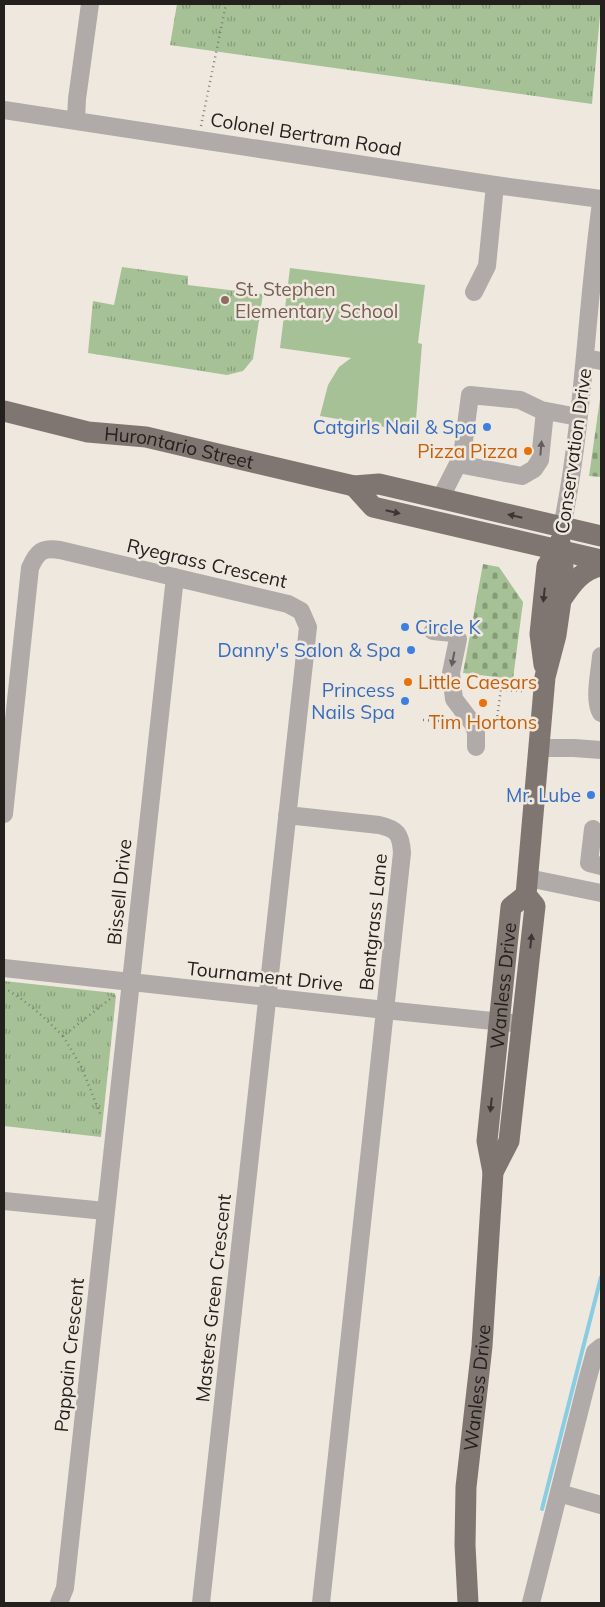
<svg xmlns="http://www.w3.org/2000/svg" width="605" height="1607" font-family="Mulish,sans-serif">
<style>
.grass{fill:url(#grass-tufts)}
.cemetery{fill:url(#cemetery-stones)}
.garden{fill:#a5c195}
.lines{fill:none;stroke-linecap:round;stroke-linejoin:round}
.stream{stroke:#89cde3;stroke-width:4}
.path{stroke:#817c76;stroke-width:2.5;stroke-dasharray:1 4;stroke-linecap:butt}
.minor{stroke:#b0aaa8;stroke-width:18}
.major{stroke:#7f7672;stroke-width:21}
.oneway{fill:#625e5c}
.oneway2{fill:#3a3632}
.education-dot{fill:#8d6e63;stroke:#efe8de;stroke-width:2}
.shop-dot{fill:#3f7fe0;stroke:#efe8de;stroke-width:2}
.food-dot{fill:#e8710a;stroke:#efe8de;stroke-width:2}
.labels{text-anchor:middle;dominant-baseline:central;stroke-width:5;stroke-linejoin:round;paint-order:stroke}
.street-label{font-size:19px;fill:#23201d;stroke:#efe8de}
.education-label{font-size:19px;fill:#785e54;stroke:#efe8de;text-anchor:start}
.shop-label{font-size:19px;fill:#366cbe;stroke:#efe8de;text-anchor:end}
.food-label{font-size:19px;fill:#c56008;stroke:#efe8de;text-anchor:end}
</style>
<defs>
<pattern id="grass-tufts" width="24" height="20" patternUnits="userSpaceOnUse" patternTransform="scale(1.25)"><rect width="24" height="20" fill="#a5c195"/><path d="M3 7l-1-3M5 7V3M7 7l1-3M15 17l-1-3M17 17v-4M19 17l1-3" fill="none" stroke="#869c79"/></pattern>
<pattern id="cemetery-stones" width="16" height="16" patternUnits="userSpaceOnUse" patternTransform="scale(1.25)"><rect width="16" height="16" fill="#a5c195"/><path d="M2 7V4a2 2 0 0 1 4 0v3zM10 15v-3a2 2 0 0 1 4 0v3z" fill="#869c79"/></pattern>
</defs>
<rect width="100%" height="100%" fill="#efe8de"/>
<!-- grass -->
<path class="grass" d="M177,4H601L592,104L170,45Z
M122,267L188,276V285L263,294L253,359L243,371L227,375L88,353L93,301L114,305Z
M4,981L114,993L116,996L101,1137L4,1126Z"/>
<!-- cemetery -->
<path class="cemetery" d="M601,392V477L589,476Z
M483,564L499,567L523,602L513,679L463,673Z"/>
<!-- garden -->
<path class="garden" d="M290,268L425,285L418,343L422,344L415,432L320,416L328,385L339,367L351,358L280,348Z"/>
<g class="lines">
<!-- stream -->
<path class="stream" d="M542,1509L601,1277"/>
<!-- path -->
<path class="path" d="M201,126L226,4
M501,690L522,691
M423,720L454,722
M489,725L501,724L513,726
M496,726L502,681
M4,988C26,1000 45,1018 63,1036L115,995
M63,1036L81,1066L101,1116"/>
<!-- minor -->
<path class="minor" d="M4,110L495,185L601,199
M76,120L77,99L90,4
M474,292L487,266L495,185
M586,358L601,361
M458,464L522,476L534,469L540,460L545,411
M440,499L462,456L470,395L520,400L541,410L578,417
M562,527C584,420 586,310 601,203
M433,631L453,633L458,639L451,673L454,699L473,724L476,732V747
M601,656C600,671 593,700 601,713
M538,748H574L601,750
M4,814L30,568C37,552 42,547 60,550L288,604L301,611L308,627L201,1603
M287,815L379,825C397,829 401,834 402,853L321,1603
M593,829L589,863L601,866
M528,878L601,893
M4,968L385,1010L522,1024
M4,1201L105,1211
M559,1493L601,1505
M59,1603L65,1588L175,577
M531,1603L587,1381L595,1352L601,1347"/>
<!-- major -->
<g class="major">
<path id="s1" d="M4,411L88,432L146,437L354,486L379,484L601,536"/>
<path d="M354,486L373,507L601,560"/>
<path d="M561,600C572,584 581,570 601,566"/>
<path d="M544,665L540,634L547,566L558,550L560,542"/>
<path d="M493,1172L509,1141L535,906L526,895L545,677L556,635L561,600L563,567L558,550"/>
<path id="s2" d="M468,1603L465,1545L466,1487L482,1346L493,1172L487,1141L511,907L526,895"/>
</g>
</g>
<!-- one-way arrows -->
<defs><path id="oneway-solid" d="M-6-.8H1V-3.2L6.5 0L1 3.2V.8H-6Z" transform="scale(1.25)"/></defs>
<g class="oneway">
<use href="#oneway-solid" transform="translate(541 448) rotate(-85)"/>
<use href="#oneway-solid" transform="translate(453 659) rotate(101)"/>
</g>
<g class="oneway2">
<use href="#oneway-solid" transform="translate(393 512) rotate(13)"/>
<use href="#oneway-solid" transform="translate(515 516) rotate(-167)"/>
<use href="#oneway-solid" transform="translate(544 595) rotate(96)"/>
<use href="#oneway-solid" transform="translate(531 941) rotate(-84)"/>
<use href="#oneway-solid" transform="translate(491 1105) rotate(96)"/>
</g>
<!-- markers -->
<circle class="education-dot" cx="225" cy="300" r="5"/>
<g class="shop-dot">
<circle cx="487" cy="427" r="5"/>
<circle cx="405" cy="627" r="5"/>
<circle cx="411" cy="650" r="5"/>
<circle cx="405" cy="701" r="5"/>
<circle cx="591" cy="795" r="5"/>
</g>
<g class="food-dot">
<circle cx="528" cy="451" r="5"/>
<circle cx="408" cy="682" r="5"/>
<circle cx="483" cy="703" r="5"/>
</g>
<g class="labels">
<!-- street labels -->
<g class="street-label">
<text transform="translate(306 134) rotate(9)">Colonel Bertram Road</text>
<text stroke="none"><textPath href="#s1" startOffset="179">Hurontario Street</textPath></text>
<text transform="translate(573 451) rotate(-82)">Conservation Drive</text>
<text transform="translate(207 563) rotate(13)">Ryegrass Crescent</text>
<text transform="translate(119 892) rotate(-84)">Bissell Drive</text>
<text transform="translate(373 922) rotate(-84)">Bentgrass Lane</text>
<text transform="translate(265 976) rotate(6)">Tournament Drive</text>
<text stroke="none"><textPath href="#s2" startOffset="620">Wanless Drive</textPath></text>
<text transform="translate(213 1298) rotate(-84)">Masters Green Crescent</text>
<text transform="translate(69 1355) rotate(-84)">Pappain Crescent</text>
<text stroke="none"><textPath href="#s2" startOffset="216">Wanless Drive</textPath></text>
</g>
<!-- education labels -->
<g class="education-label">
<text x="235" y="289">St. Stephen<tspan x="235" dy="22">Elementary School</tspan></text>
</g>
<!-- shop labels -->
<g class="shop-label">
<text x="477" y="427">Catgirls Nail &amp; Spa</text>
<text x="415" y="627" text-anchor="start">Circle K</text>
<text x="401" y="650">Danny's Salon &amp; Spa</text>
<text x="395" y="690">Princess<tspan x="395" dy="22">Nails Spa</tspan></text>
<text x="581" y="795">Mr. Lube</text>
</g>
<!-- food labels -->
<g class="food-label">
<text x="518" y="451">Pizza Pizza</text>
<text x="418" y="682" text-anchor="start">Little Caesars</text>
<text x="483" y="722" text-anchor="middle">Tim Hortons</text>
</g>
</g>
<!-- border -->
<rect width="605" height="1607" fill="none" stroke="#23201d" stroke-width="10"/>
</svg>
